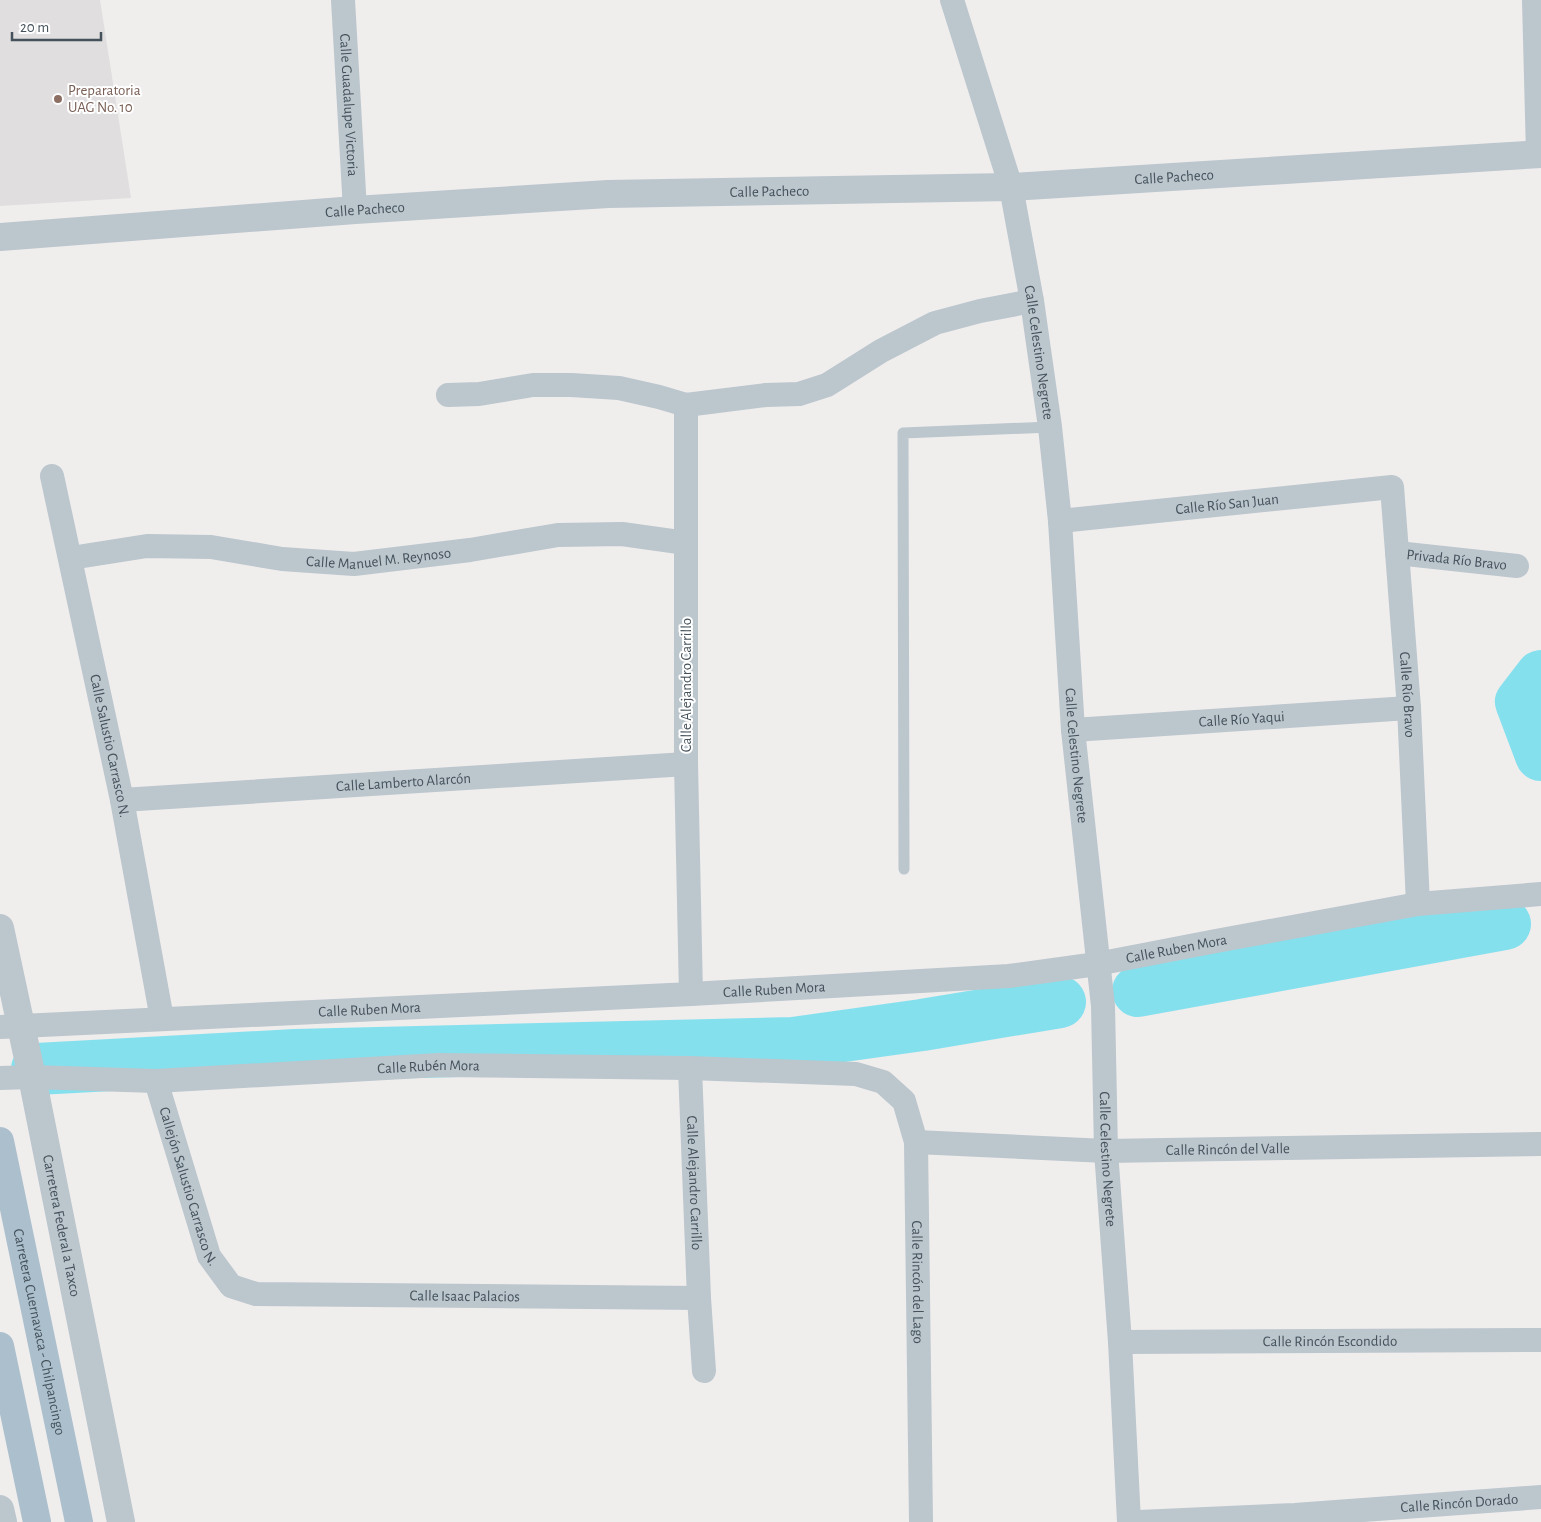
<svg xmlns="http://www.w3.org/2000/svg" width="1541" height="1522" font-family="'Alegreya Sans',sans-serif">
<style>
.education{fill:#e1dedf}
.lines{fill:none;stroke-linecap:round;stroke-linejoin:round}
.river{stroke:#85e0ee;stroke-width:52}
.service{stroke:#bbc6cd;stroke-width:11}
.minor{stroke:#bbc6cd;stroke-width:24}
.tertiary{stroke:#bbc6cd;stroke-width:28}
.primary{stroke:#abbfcd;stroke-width:28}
.education-dot{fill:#8d6e63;stroke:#fff;stroke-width:2}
.labels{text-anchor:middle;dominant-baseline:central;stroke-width:4;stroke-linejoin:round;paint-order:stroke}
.education-label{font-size:15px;fill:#785e54;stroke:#fff;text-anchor:start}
.street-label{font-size:15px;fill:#45525b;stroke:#fff}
</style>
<rect width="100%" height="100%" fill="#f0eded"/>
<!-- education -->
<path class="education" d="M0,0H100L131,198L0,206Z"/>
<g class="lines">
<!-- river -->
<path class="river" d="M1541,676L1521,702L1541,755
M1138,991L1505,924
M37,1069L295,1055L793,1043L922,1025L1060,1002"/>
<!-- service -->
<path class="service" d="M904,869L903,433L1050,427"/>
<!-- minor -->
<g class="minor">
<path id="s1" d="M343,0L355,210"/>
<path id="s2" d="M952,0L1011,187L1032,301L1050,427L1060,521L1073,730L1103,1006L1106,1151L1120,1342L1129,1522"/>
<path d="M1534,0L1538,154"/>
<path d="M448,395L479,394L533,385H571L619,388L659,397L686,405V764L691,994"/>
<path d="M686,405L766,395L799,394L827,385L881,351L935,323L980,311L1032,301"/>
<path id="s3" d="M52,476L122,800L162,1019"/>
<path id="s4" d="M1060,521L1392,487L1409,708L1418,904"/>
<path id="s5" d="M1397,553L1517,566"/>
<path id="s6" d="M71,558L147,546L211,547L282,559L354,564L470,550L558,535L622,534L686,543"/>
<path id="s7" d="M1073,730L1409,708"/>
<path id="s8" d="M122,800L686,764"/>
<path id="s9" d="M0,1027L691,994L1009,976L1097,964L1216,941L1418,904L1541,894"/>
<path id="s10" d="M690,1068L699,1298L704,1371"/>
<path id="s11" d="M0,1078L32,1077L156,1081L439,1065L690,1068L856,1074L883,1082L904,1101L916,1142L921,1522"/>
<path id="s12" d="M156,1081L209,1256L231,1286L256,1294L699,1298"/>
<path id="s13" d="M916,1142L1106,1151L1541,1144"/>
<path id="s14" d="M1120,1342L1541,1340"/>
<path id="s15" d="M1139,1522L1295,1515L1541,1497"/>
</g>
<!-- tertiary -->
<g class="tertiary">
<path id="s16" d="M0,237L355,210L608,194L1011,187L1541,154"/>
<path id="s17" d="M0,928L32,1077L121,1522"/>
<path d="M0,1509L3,1522"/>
</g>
<!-- primary -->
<g class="primary">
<path id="s18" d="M0,1141L79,1522"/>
<path d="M0,1346L37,1522"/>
</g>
</g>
<!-- markers -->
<circle class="education-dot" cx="58" cy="99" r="5"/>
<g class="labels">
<!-- education labels -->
<g class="education-label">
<text x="68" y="90">Preparatoria<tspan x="68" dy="17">UAG No. 10</tspan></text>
</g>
<!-- street labels -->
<g class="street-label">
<text stroke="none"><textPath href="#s1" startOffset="105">Calle Guadalupe Victoria</textPath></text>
<text stroke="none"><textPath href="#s16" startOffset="1176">Calle Pacheco</textPath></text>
<text stroke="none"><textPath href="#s16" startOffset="771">Calle Pacheco</textPath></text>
<text stroke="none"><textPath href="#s16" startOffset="366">Calle Pacheco</textPath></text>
<text stroke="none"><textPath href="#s2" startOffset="364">Calle Celestino Negrete</textPath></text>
<text stroke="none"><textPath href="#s4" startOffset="168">Calle Río San Juan</textPath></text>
<text stroke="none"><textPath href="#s6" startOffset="310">Calle Manuel M. Reynoso</textPath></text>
<text stroke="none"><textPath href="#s5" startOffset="60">Privada Río Bravo</textPath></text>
<text transform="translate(686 685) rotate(-90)">Calle Alejandro Carrillo</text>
<text stroke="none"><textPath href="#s4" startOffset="542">Calle Río Bravo</textPath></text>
<text stroke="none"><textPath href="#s7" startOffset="169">Calle Río Yaqui</textPath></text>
<text stroke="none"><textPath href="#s3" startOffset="276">Calle Salustio Carrasco N.</textPath></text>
<text stroke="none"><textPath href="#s2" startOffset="769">Calle Celestino Negrete</textPath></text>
<text stroke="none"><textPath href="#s8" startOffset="282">Calle Lamberto Alarcón</textPath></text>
<text stroke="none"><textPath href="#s9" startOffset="1180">Calle Ruben Mora</textPath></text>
<text stroke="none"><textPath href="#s9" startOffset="775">Calle Ruben Mora</textPath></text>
<text stroke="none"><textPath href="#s9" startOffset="370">Calle Ruben Mora</textPath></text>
<text stroke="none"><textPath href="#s11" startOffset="429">Calle Rubén Mora</textPath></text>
<text stroke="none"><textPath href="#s13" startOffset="312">Calle Rincón del Valle</textPath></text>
<text stroke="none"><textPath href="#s2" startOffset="1174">Calle Celestino Negrete</textPath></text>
<text stroke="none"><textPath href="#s10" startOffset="115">Calle Alejandro Carrillo</textPath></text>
<text stroke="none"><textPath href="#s12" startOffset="110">Callejón Salustio Carrasco N.</textPath></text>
<text stroke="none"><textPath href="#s17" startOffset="304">Carretera Federal a Taxco</textPath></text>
<text stroke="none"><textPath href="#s11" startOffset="1096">Calle Rincón del Lago</textPath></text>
<text stroke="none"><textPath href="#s12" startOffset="455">Calle Isaac Palacios</textPath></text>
<text stroke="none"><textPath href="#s18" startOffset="195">Carretera Cuernavaca - Chilpancingo</textPath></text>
<text stroke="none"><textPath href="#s14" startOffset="210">Calle Rincón Escondido</textPath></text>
<text stroke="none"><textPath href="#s15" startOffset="321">Calle Rincón Dorado</textPath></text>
</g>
</g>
<!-- scale -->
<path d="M12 32v8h89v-8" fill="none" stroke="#45525b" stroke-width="2.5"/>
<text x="20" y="32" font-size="15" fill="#45525b" stroke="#ffffff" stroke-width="4" paint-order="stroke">20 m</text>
</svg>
